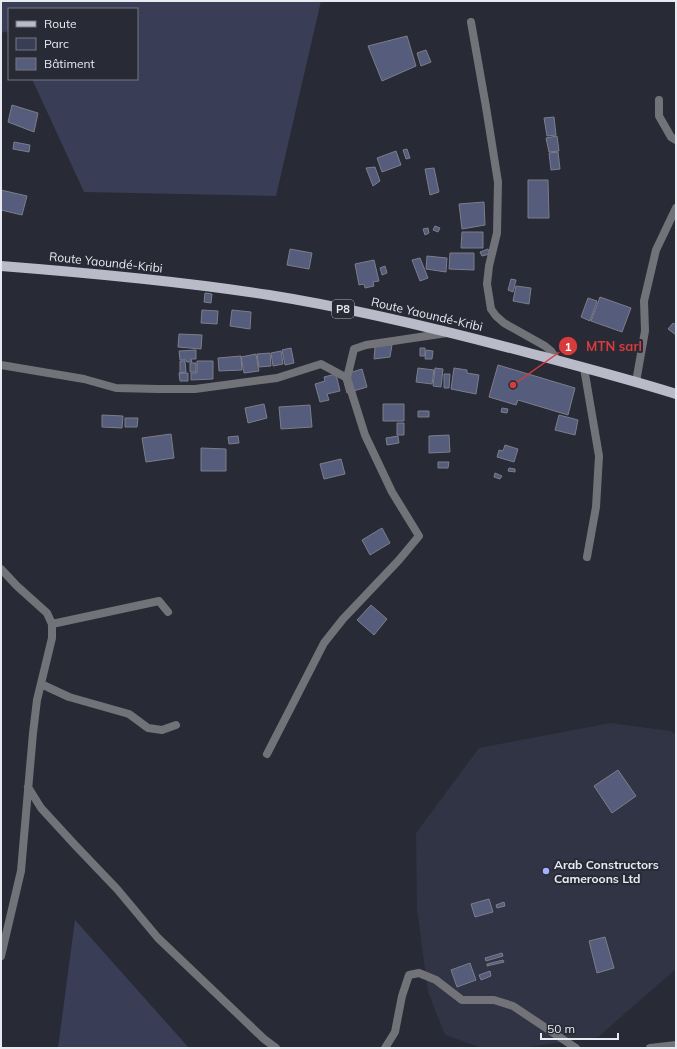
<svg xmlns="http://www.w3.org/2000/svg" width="677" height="1049" font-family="Mulish,sans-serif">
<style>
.built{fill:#303444}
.green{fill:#393e56}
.building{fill:#565c7b;stroke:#7b7e8a}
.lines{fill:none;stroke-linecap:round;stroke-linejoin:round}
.street{stroke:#727379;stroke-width:8}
.primary{stroke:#b9bcc8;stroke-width:10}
.poi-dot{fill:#a4b2fc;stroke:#282a35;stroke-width:1.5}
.labels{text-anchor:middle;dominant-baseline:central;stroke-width:4;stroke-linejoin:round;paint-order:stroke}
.shield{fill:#282a35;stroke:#aeb0b9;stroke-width:1}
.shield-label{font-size:11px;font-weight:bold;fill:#e8eaf1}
.street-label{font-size:12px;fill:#e8eaf1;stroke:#282a35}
.poi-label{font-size:12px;font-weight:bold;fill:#e8eaf1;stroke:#282a35;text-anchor:start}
.leader{fill:none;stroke:#d83b3c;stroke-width:1.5}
.callout-dot{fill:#d83b3c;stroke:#282a35;stroke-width:1.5}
.mark-label{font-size:12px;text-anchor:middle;font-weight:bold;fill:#fff}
.callout-label{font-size:13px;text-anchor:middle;font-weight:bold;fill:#d83b3c;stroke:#282a35;stroke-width:4;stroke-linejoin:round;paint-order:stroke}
</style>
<rect width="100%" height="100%" fill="#282a35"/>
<!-- built -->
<path class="built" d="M610,723L671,731L676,734V969L598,1037L522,1048H482L445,1035L428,992L417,909L416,833L479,748Z"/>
<!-- green -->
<path class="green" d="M1,1H321L276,196L84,192L32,79H137V9H9V31L1,33Z
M75,920L189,1048H58Z"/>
<!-- building -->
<path class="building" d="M407,36L416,66L382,81L368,46Z
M426,50L431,62L421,66L417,53Z
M12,105L38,113L34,132L8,122Z
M554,117L556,135L547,136L544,118Z
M557,136L559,151L549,152L546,138Z
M14,142L30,145L29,152L13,149Z
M407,149L410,158L406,159L403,150Z
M396,151L401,165L382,172L377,158Z
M558,152L560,169L551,170L549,153Z
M375,167L380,181L373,186L366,168Z
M434,168L439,192L430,195L425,169Z
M528,180H548L549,218H528Z
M1,190L27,196L22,215L1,210Z
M484,202L485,225L462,229L459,204Z
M435,226L440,228L438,232L433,230Z
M428,228L429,233L425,235L423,229Z
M462,232H483V248H461Z
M290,249L312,253L309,269L287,265Z
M488,249L490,254L482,256L480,252Z
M450,253H474V270L449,269Z
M427,256L447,258L446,272L426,269Z
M420,258L428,278L420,281L412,260Z
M374,260L379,281L373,282L374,286L365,288L364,284L359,285L355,264Z
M385,266L387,273L382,275L380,268Z
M511,279L516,280L513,292L508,290Z
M516,286L531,288L529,304L513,301Z
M205,293L212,294L211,303L204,302Z
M600,297L631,308L622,332L591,321Z
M588,298L597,301L590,321L581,317Z
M202,310L218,311L217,324L201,323Z
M232,310L251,312L250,329L230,326Z
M673,323L676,325V335L668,329Z
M179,334L202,335L201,349L178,347Z
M388,345H392L390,357L374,359L375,347Z
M291,348L294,363L285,365L282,350Z
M420,348H425V356H420Z
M196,350V359H191L192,362H187L186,360H180L179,351Z
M426,350L433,351L432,359H425Z
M281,351L283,364L273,366L271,353Z
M270,353L271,366L259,367L257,354Z
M256,354L259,371L244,373L241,357Z
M241,356L242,370L219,371L218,358Z
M180,361H185L186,372L180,373Z
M197,361H213V379L191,380V373H197Z
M190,363H196V372H190Z
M498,365L575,388L568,415L518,400L516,405L489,397Z
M418,368L434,370L432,384L416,382Z
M435,368L443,369L441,387L433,386Z
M454,368L467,370V373L479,375L476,394L451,389Z
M362,369L367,387L347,393L342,375Z
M179,373H188V381H180Z
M336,374L340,391L327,394L329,400L320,402L315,384L325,381L324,377Z
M444,374H450L449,388H444Z
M264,404L267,418L248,423L245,408Z
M383,404H404V421H383Z
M310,405L312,427L281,429L279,407Z
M502,408L508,409L507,413L501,412Z
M418,411H429V417H418Z
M102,415L123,416L122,428L102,427Z
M559,415L578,420L575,435L555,430Z
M125,418H138L137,427H125Z
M397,423H404V435H397Z
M171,434L174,458L146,462L142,438Z
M449,435L450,452L429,453V436Z
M238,436L239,443L229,444L228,437Z
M398,436L399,443L387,445L386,438Z
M505,445L518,449L514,462L497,457L499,450L503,451Z
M201,448L226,449V471H201Z
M341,459L345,474L324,479L320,464Z
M438,462H449L448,468H438Z
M509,468L515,469V472L508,471Z
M495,473L502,476L500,479L494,477Z
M382,528L390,543L370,555L362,540Z
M371,605L387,619L374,635L357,620Z
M618,770L636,796L612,813L594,786Z
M489,899L493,912L475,917L471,904Z
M504,902L505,906L497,908L496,905Z
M605,937L614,968L597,973L589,941Z
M502,953L503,956L486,961L485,958Z
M503,960L504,962L487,966V964Z
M470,963L476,980L457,987L451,970Z
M490,971L491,976L481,980L479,975Z"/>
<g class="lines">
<!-- street -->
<path class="street" d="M471,22L486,107L498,182L497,233L489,266L487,284L491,309L496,316L504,323L545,346L551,351L557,360
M659,100V116L671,137L676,140
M1,365L84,379L116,388L158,389H195L277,378L321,364L347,378
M584,368L599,456L596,507L587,557
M636,382L645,331L644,301L656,250L676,208
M1,569L17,586L47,613L52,624V638L37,700L33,733L21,871L1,956
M52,624L159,601L168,612
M41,684L69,697L129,714L148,728L162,730L176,725
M267,754L324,643L343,619L399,560L419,536L392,492L365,435L347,378L354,349L366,345L447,333
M28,787L41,808L75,845L117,889L158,938L264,1039L276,1048
M385,1048L395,1032L402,996L409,975L419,973L436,980L462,1000H494L513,1006L576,1048
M650,1048L676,1045"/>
<!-- primary -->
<path class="primary" d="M1,266C91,273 180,281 269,295C357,309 443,330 529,353C578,366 628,379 676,394"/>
</g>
<!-- markers -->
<circle class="poi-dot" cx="546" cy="871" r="4"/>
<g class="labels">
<!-- shield labels -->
<rect class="shield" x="332" y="300" width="22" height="18" rx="3"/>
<g class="shield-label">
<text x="343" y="309">P8</text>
</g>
<!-- street labels -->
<g class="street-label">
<text transform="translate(106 262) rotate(6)">Route Yaoundé-Kribi</text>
<text transform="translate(427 314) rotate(13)">Route Yaoundé-Kribi</text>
</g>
<!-- poi labels -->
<g class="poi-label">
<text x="554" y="864">Arab Constructors<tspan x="554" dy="14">Cameroons Ltd</tspan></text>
</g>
</g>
<!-- callouts -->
<path class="leader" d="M513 385L568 346"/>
<g class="callout-dot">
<circle cx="513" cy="385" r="4"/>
<circle cx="568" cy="346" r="10"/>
</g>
<g class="mark-label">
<text x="568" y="351">1</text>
</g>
<g class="callout-label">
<text x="614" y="351">MTN sarl</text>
</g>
<!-- border -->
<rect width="677" height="1049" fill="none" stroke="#e8eaf1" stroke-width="4"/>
<!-- legend -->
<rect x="8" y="8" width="130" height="72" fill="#282a35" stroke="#757780"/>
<rect x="16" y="21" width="20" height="6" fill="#b9bcc8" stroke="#757780"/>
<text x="44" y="28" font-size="12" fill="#e8eaf1">Route</text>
<rect x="16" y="38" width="20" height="12" fill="#393e56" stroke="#757780"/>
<text x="44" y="48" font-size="12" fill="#e8eaf1">Parc</text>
<rect x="16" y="58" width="20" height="12" fill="#565c7b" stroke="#757780"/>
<text x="44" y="68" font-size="12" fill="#e8eaf1">Bâtiment</text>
<!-- scale -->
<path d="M541 1033v6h77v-6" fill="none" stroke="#e8eaf1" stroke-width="2"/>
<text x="547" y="1033" font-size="12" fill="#e8eaf1" stroke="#282a35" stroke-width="3" paint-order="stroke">50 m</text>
</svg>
